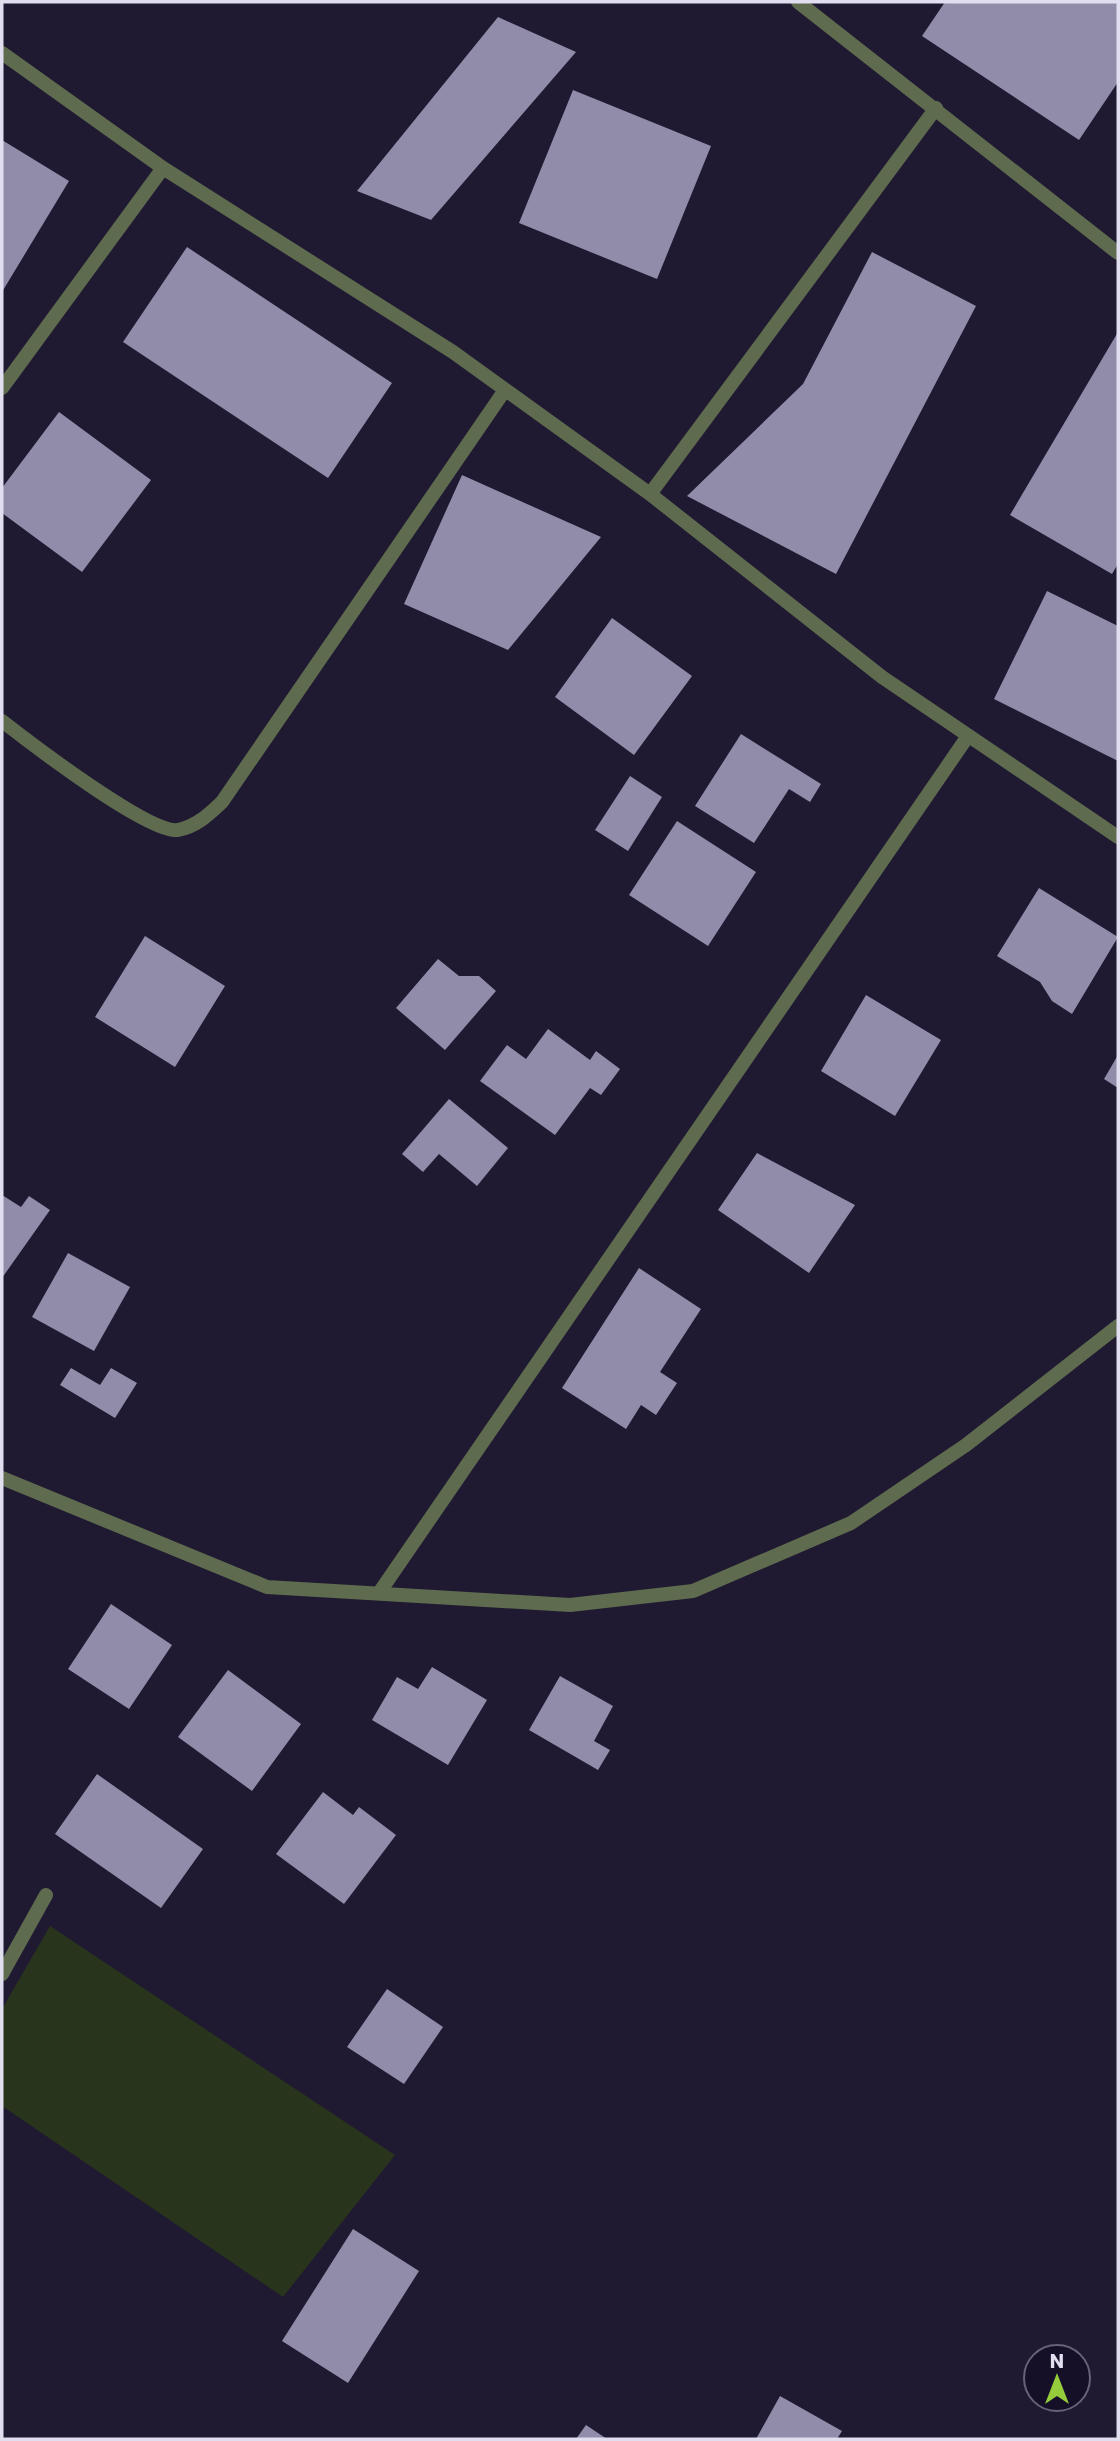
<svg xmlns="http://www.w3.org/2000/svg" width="1120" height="2441" font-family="Poppins,sans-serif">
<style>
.green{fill:#29341c}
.building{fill:#918caa}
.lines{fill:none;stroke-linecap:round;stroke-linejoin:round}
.street{stroke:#5e6b4e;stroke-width:14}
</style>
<rect width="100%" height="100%" fill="#1f1931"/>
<!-- green -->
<path class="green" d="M50,1926L395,2155L283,2297L2,2106V2009Z"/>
<!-- building -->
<path class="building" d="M945,2H1118V82L1079,140L922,36Z
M498,17L576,52L431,220L357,191Z
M573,90L711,146L657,279L519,223Z
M2,140L69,181L2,292Z
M187,247L392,383L328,478L123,342Z
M872,252L976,306L836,574L687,496L803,384Z
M1118,332V564L1112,574L1010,515Z
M59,412L151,480L82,572L2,513V488Z
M462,475L601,537L508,650L404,604Z
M1047,591L1118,626V761L994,699Z
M612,618L692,676L634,755L555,697Z
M741,734L821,784L810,802L789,789L754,843L695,806Z
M630,776L662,797L628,851L595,830Z
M677,821L756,872L708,946L629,895Z
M1039,888L1118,937L1072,1014L1052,1001L1040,982L997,956Z
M145,936L225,986L175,1067L95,1017Z
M438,959L459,976H479L496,991L445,1050L396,1008Z
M866,995L941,1040L895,1116L821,1071Z
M548,1029L590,1060L596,1051L620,1069L601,1095L590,1088L555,1135L480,1081L507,1045L526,1059Z
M1118,1055V1088L1104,1079Z
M449,1099L508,1148L477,1186L439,1154L423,1172L402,1154Z
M757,1153L855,1205L809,1273L718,1210Z
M2,1195L21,1207L29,1196L50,1210L2,1278Z
M68,1253L130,1287L94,1351L32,1317Z
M639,1268L701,1309L660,1372L677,1383L656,1415L641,1405L626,1429L562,1388Z
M71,1368L100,1385L111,1368L137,1383L115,1418L60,1385Z
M111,1604L172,1645L129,1709L68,1669Z
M432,1667L487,1700L448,1765L372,1720L397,1677L418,1689Z
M228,1670L301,1724L252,1791L178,1737Z
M560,1676L613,1706L594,1741L610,1750L598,1770L529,1730Z
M97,1774L203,1849L161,1908L55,1834Z
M323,1792L353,1815L359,1807L396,1835L344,1904L276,1854Z
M387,1989L443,2027L404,2084L347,2047Z
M353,2229L419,2271L348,2383L282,2341Z
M780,2396L842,2431L837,2439H756Z
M586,2425L607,2439H576Z"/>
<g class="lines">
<!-- street -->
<path class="street" d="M798,2L1118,253
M2,53L163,168L453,352L650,494L882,677L1118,837
M2,388L163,168
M650,494L936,108
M2,721C29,742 149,834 178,830C197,826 208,815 222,802L505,390
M2,1478L267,1587L570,1605L693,1591L851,1523L966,1445L1118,1326
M379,1593L968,736
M2,1974L46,1895"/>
</g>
<!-- border -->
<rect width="1120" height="2441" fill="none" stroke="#e0deef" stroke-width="7"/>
<!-- north arrow -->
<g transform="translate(1057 2378)"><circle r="33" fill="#151027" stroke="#666277" stroke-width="2"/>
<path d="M0-5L12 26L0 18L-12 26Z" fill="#95cc3b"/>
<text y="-10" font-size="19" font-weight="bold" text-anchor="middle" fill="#e0deef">N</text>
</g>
</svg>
